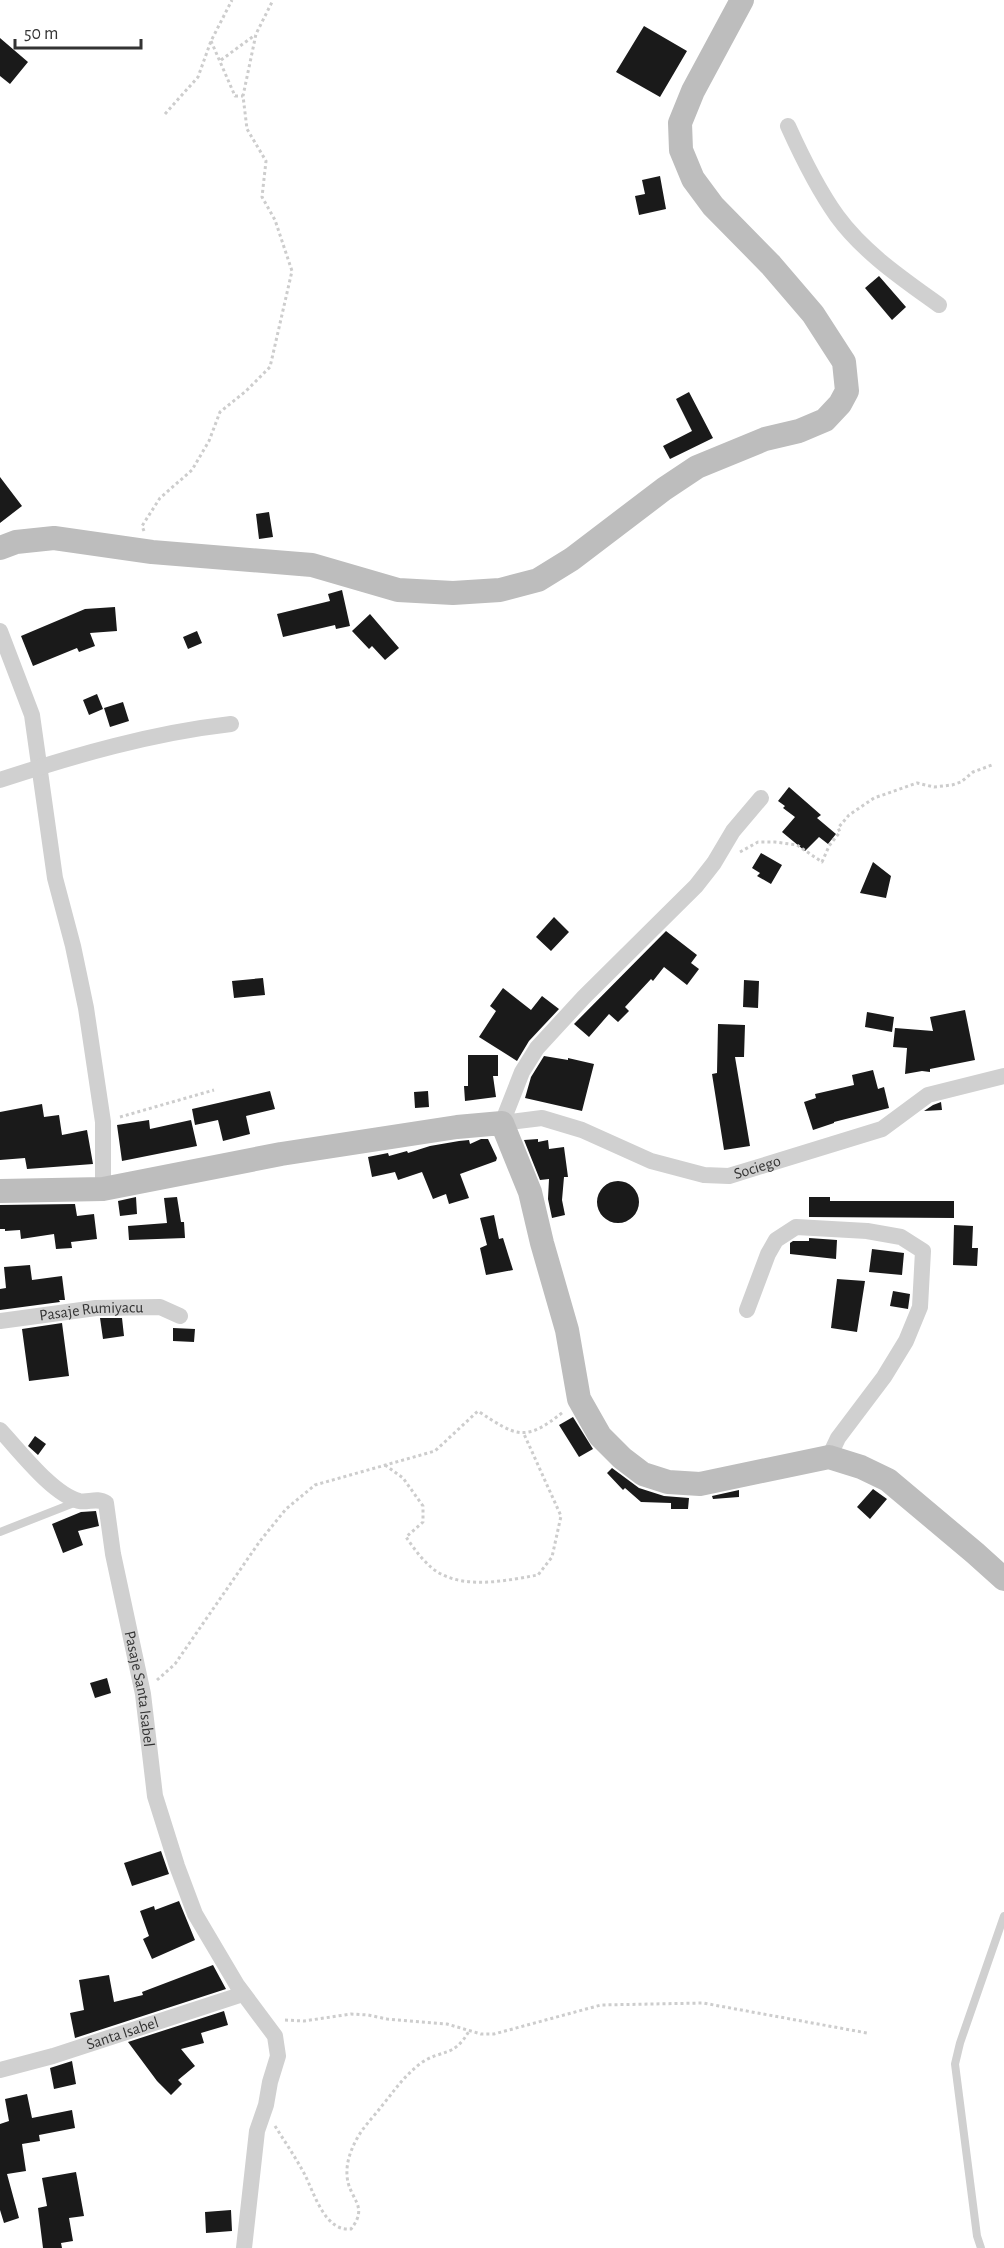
<svg xmlns="http://www.w3.org/2000/svg" width="1004" height="2248" font-family="'Alegreya Sans',sans-serif">
<style>
.building{fill:#1a1a1a}
.lines{fill:none;stroke-linecap:round;stroke-linejoin:round}
.path{stroke:#cdcdcd;stroke-width:3;stroke-dasharray:3 3;stroke-linecap:butt}
.lane{stroke:#d0d0d0;stroke-width:8}
.street{stroke:#d0d0d0;stroke-width:16}
.secondary{stroke:#bdbdbd;stroke-width:24}
.labels{text-anchor:middle;dominant-baseline:central;stroke-width:6;stroke-linejoin:round;paint-order:stroke}
.street-label{font-size:16px;fill:#333;stroke:#fff}
</style>
<rect width="100%" height="100%" fill="#fff"/>
<!-- building -->
<path class="building" d="M644,26L687,51L660,97L616,72Z
M0,38L28,62L10,84L0,76Z
M660,176L666,209L639,215L635,196L645,194L642,180Z
M879,276L906,307L892,320L865,288Z
M689,392L713,438L670,459L663,446L692,431L676,399Z
M0,477L22,506L0,523Z
M269,512L273,537L259,539L256,514Z
M342,590L350,626L336,629L335,625L283,637L277,614L330,601L328,594Z
M115,607L117,631L90,633L95,646L79,652L77,648L33,666L21,636L85,609Z
M370,614L399,648L385,660L372,646L369,649L352,631Z
M197,631L202,643L188,649L183,637Z
M97,694L103,709L89,715L83,700Z
M123,702L129,721L110,727L104,708Z
M789,787L821,815L817,818L836,834L828,844L819,837L805,851L782,832L795,817L783,808L785,806L778,801Z
M761,853L782,865L771,884L757,876L760,873L752,868Z
M873,862L891,876L886,898L860,893Z
M554,917L569,932L551,951L536,937Z
M666,931L697,955L691,963L699,969L687,985L664,967L653,981L651,979L625,1007L629,1011L618,1022L609,1014L589,1037L574,1024Z
M263,978L265,995L234,998L232,981Z
M744,980L759,981L758,1008L743,1007Z
M503,988L531,1010L542,996L559,1009L529,1041L517,1061L479,1037L496,1011L490,1006Z
M965,1010L975,1060L930,1069V1072L922,1071L905,1074L907,1048L893,1047L895,1028L933,1031L930,1017Z
M867,1012L894,1017L892,1032L865,1027Z
M718,1024L745,1025L744,1057H735L750,1146L724,1150L712,1074L717,1073Z
M468,1055H498V1076H493L496,1097L465,1101L464,1086H468Z
M544,1056L568,1060V1058L594,1064L582,1111L525,1098L531,1077Z
M873,1070L878,1089L884,1087L889,1108L834,1122V1123L813,1130L804,1102L816,1098L815,1094L854,1085L852,1075Z
M270,1091L275,1109L246,1116L250,1134L223,1141L218,1120L195,1125L192,1109Z
M428,1091L429,1107L415,1108L414,1092Z
M941,1102L942,1110L924,1111L933,1105Z
M42,1104L44,1117L59,1115L62,1135L87,1130L93,1164L27,1169L25,1158L0,1160V1112Z
M149,1120L150,1129L191,1120L197,1146L122,1161L117,1125Z
M481,1139H488L497,1158L496,1161L460,1174L469,1198L449,1204L446,1194L433,1199L422,1172L398,1180L395,1172L372,1177L368,1157L388,1153L389,1156L407,1151L408,1153L430,1146L459,1141L469,1140L470,1144Z
M538,1139V1142L548,1140L549,1149L564,1147L568,1177H564L562,1200L565,1215L552,1218L548,1199L549,1179L540,1180L524,1140Z
M597 1202a21 21 0 1 1 42 0a21 21 0 1 1-42 0Z
M136,1197L137,1214L120,1216L118,1201Z
M177,1197L181,1222H184L185,1238L129,1240L128,1226L167,1223L164,1198Z
M809,1197H830V1201H954V1218L809,1217Z
M75,1204L77,1216L94,1214L97,1239L71,1242L72,1248L56,1249L54,1234L21,1239L20,1230L5,1231V1229H0V1205Z
M494,1215L499,1239L503,1238L513,1270L486,1275L480,1248L487,1245L480,1218Z
M954,1225L973,1226L972,1248H978L977,1266L953,1265Z
M809,1238L837,1240L836,1259L790,1254V1243L793,1241H809Z
M872,1249L904,1253L902,1275L869,1272Z
M30,1265L32,1280L62,1276L65,1300H59L60,1302L0,1310V1289L6,1288L4,1267Z
M837,1279L865,1281L857,1332L831,1328Z
M893,1291L910,1294L908,1309L890,1306Z
M100,1318H122L124,1336L103,1339Z
M62,1323L69,1376L29,1381L22,1329Z
M173,1328L195,1329L194,1342L173,1341Z
M573,1417L593,1449L579,1457L559,1425Z
M35,1436L46,1444L38,1455L28,1446Z
M612,1468L639,1488L664,1496L689,1498L688,1509H671V1503L641,1502L625,1488L623,1490L607,1473Z
M873,1489L887,1499L870,1519L857,1507Z
M739,1490V1497L713,1499L712,1496Z
M96,1511L99,1526L78,1531L83,1545L63,1553L52,1524L81,1512Z
M107,1678L111,1693L95,1698L90,1683Z
M161,1851L169,1874L132,1886L124,1863Z
M179,1901L195,1940L152,1959L143,1939L149,1936L140,1911L154,1906L155,1910Z
M213,1965L226,1989L75,2038L70,2013L84,2010L79,1980L109,1975L114,2002L143,1995L142,1992Z
M224,2011L228,2025L201,2033L204,2043L181,2049L195,2066L178,2080L182,2084L171,2095L157,2081L128,2042Z
M72,2061L76,2084L54,2089L50,2068Z
M27,2094L32,2118L72,2110L75,2128L39,2135L40,2141L22,2144L26,2171L7,2174L19,2218L4,2223L0,2210V2124L9,2121L5,2099Z
M76,2172L84,2216L69,2218L73,2241L61,2243L62,2248H43L38,2208L47,2206L42,2178Z
M231,2210L232,2231L206,2233L205,2212Z"/>
<g class="lines">
<!-- path -->
<path class="path" d="M211,41L235,96H243
M221,60L255,35
M165,114L198,77L211,41L232,0
M144,531L142,526L160,498L192,470L209,441L220,412L246,391L270,367L292,271L275,220L262,197L266,161L247,129L243,96L256,34L273,0
M740,852L758,842H775L797,845L822,862L829,846L840,832L838,828L849,815L874,798L917,783L934,787L952,785L961,782L973,772L992,765
M120,1117L214,1090
M385,1465L403,1478L423,1506V1522L406,1537C415,1550 427,1567 441,1574C470,1589 508,1580 538,1575L552,1557L561,1516L524,1434
M157,1680L175,1664L260,1541L286,1509L315,1485L435,1451L478,1411C516,1436 525,1443 563,1412
M285,2020L304,2021L351,2014L368,2015L387,2019L447,2024L481,2034H494L601,2005L703,2003L867,2033
M275,2126C285,2142 296,2158 305,2175C314,2193 325,2232 351,2229C370,2205 348,2199 347,2175C346,2160 353,2144 361,2132C367,2123 375,2115 381,2107C394,2091 404,2076 421,2063C441,2049 454,2058 469,2031"/>
<!-- lane -->
<path class="lane" d="M0,1532L79,1501
M981,2248L977,2236L955,2064L960,2043L1004,1916"/>
<!-- street -->
<g class="street">
<path d="M788,126C802,157 817,188 837,216C864,253 903,279 939,305"/>
<path d="M0,631L32,715L55,878L73,946L86,1008L103,1122V1189"/>
<path d="M0,780C76,755 152,733 231,724"/>
<path id="s1" d="M761,798L733,831L714,863L696,886L584,997L537,1048L522,1072L502,1123L542,1118L582,1130L651,1161L704,1175L729,1176L882,1129L928,1095L1004,1076"/>
<path d="M747,1310L768,1254L776,1240L796,1227L867,1231L901,1237L923,1251L920,1307L906,1341L884,1377L838,1438L829,1457"/>
<path id="s2" d="M0,1321L96,1308L160,1307L180,1316"/>
<path id="s3" d="M0,1430C19,1450 52,1494 79,1501C88,1503 97,1497 106,1503L113,1554L143,1694L155,1796L177,1866L195,1914L237,1985L275,2036L278,2056L270,2082L266,2105L257,2131L244,2248"/>
<path id="s4" d="M0,2070L53,2056L243,1994"/>
</g>
<!-- secondary -->
<path class="secondary" d="M0,548L16,542L54,538L152,552L312,565L398,590L453,593L500,590L538,580L572,559L664,489L697,467L765,439L799,431L825,420L840,404L847,391L844,362L813,314L771,265L713,206L693,179L681,150L680,123L693,91L742,0
M0,1191L103,1189L281,1154L457,1127L502,1123L530,1192L542,1243L567,1330L579,1399L600,1436L622,1458L643,1474L668,1482L700,1484L829,1457L861,1467L888,1480L975,1553L1004,1579"/>
</g>
<g class="labels">
<!-- street labels -->
<g class="street-label">
<text stroke="none"><textPath href="#s1" startOffset="687">Sociego</textPath></text>
<text stroke="none"><textPath href="#s2" startOffset="92">Pasaje Rumiyacu</textPath></text>
<text stroke="none"><textPath href="#s3" startOffset="324">Pasaje Santa Isabel</textPath></text>
<text stroke="none"><textPath href="#s4" startOffset="128">Santa Isabel</textPath></text>
</g>
</g>
<!-- scale -->
<path d="M15 39v9h126v-9" fill="none" stroke="#333333" stroke-width="3"/>
<text x="24" y="39" font-size="18" fill="#333333" stroke="#ffffff" stroke-width="4.5" paint-order="stroke">50 m</text>
</svg>
